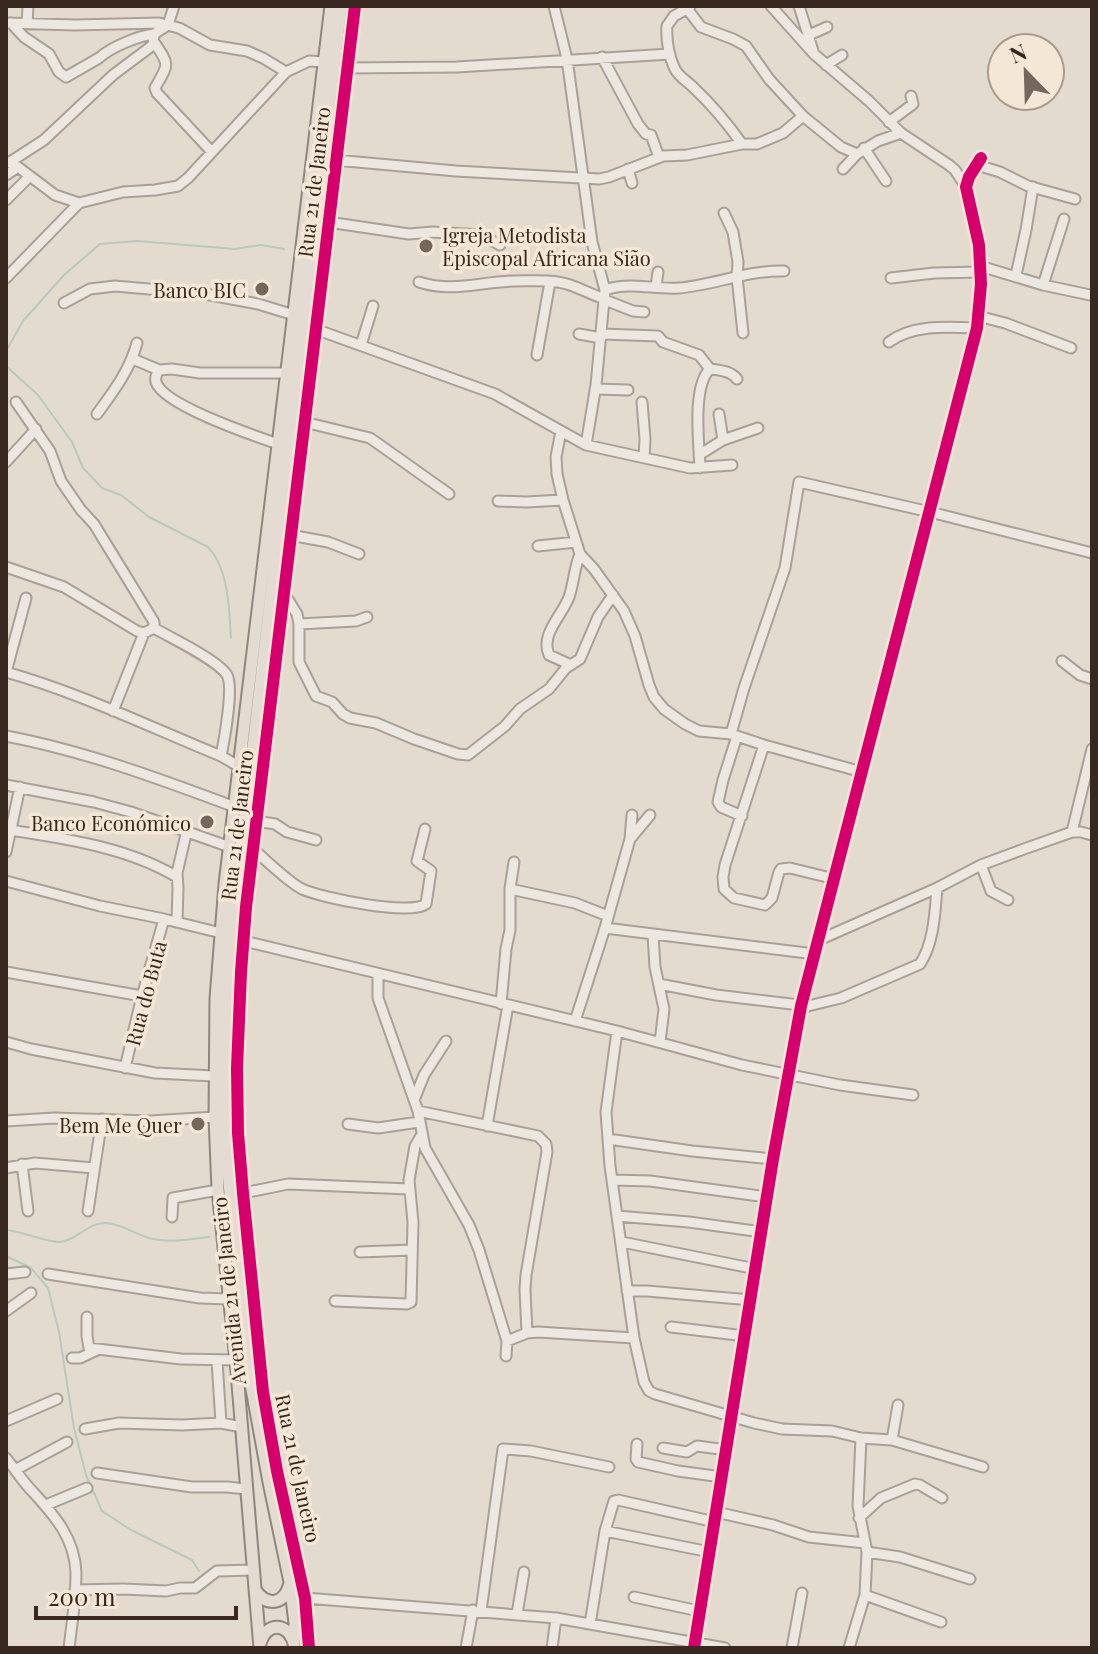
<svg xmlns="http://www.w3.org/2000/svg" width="1098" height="1654" font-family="'Playfair Display',serif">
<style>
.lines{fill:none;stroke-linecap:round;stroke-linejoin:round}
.stream{stroke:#b9c9be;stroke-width:2}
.minor-casing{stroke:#aaa097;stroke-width:13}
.major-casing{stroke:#8f867e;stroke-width:15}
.minor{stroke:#ece7e0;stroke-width:9}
.major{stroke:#e4dcd2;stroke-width:11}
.cycleway-casing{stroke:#f5e7d6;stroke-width:17}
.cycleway{stroke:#d6006c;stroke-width:12}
.poi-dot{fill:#75675d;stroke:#f5e7d6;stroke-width:3}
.labels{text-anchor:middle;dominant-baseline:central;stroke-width:7;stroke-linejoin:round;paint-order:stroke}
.street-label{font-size:20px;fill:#392820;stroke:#f5e7d6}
.poi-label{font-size:20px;fill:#392820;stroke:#f5e7d6;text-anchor:end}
</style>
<rect width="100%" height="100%" fill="#e4dbcf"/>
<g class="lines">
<!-- stream -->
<path class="stream" d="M6,351L23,321L64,275L100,244L137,241L235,249L261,245L284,249
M6,366L38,395L72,442L83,468L102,488L121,495L149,517L208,547C229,569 229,609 231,638
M6,1230C22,1231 47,1243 61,1242C77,1240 89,1222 106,1223C123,1224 137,1236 153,1239C172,1243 191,1239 209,1237
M6,1256L31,1268L48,1288L59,1332L74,1428L86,1475L102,1511L131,1530L192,1560L199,1571"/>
<!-- minor casing -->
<g class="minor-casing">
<path id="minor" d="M554,6L567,59L592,242L605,290L596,385L586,445
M685,6L701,27L733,39L746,46L769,79L803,116L841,147L857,154L878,141L901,133L949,165L955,170L966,187
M771,6L814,54L869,101L901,133
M799,6L813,51
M690,7L674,16L667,26C666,40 669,57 675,69C679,77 687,81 693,87C711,104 728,124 742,144
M6,23L75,25L159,23L179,28L210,45L247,51L263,58L286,72
M11,23L24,37L49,54L59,72L66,77L99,58C111,47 138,36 154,34
M27,24L28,6
M809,35L827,27
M154,42C170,66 169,63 155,88L157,93L211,151
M602,57L638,124L646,134L651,135L659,157
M826,65L842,55
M347,68L457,67L670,54
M889,122L913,104L911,96
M864,148L886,181
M335,160L456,171L599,179L609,177L663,156L687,155L742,144H757L783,133L803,116
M6,161L18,167L55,195L79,203L123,192L155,190L178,186L188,178L286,72L309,61L325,62
M10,162L44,140L113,75L153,45L154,34L168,25L174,6
M977,165L1000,172L1028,186L1075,199
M628,169L632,183
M843,169L857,154
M6,175L18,167
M6,200L30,176
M724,213L733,232L738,262L737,277L743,333
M328,222L409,234L433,232L481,235L500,245
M980,266L1043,285L1090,295
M1016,275L1026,230L1033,187
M6,278L79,203
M891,278L934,273L981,272
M419,282C453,293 479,282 513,281C530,281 553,279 570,285C582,289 592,295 605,299
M1043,285L1064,219
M656,287L658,272
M605,290C630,281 654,290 679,288C714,285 748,270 784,271
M605,300L633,311L644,312
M64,303L90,289L115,286L205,294L258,304L294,315
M978,316L1005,323L1071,348
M315,329L495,394L586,445L690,468L732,465
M579,334L601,338
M602,334L658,336L663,342L699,355L710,369
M889,342C913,324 948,327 977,328
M361,345L373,306
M537,355L550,282
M133,359L159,370C157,373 155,378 156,382C163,405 255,436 278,444
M159,370L172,369L200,373H287
M595,389L628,390
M16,402L50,451L61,481L81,510L94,524L154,622V628
M642,402L645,439L644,458
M97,414C113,392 130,370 137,343
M719,414L723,440
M304,422L370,438L449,494
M561,431L556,457L557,474L563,500L580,554L594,569L624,611L635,636L649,685L654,697L664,709L685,724L699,731L731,734L764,745L862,772
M699,455L723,440L758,428
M6,462L36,429
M700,468C699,443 692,386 710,369C719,370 731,371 737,379
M498,501L526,502L563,500
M290,535L328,542L359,554
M538,546L576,542
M6,567L64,587L137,631L144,633L154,628C171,638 218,660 227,675C234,687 224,741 221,756
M284,593L297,614L299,624V662L316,696L332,702L343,714L350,718L376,723L414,739L458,754L468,755L505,726L520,709L549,689L566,668L580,659L598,617L613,595
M299,624L356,621L367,617
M1062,661L1080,675L1092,679
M571,665L549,655C540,634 562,616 569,597C574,583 574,568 580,554
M6,672C80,693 150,727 221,756L240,767
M6,672L26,598
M113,711L144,633
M731,734L744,688L785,568L799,482L930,512L1092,553
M6,736C85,751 160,779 235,807
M737,736L723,780L718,802L721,807L742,816
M764,745L725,865L723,877L724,889L734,898L765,905L772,898L779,872L781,869L790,868L835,879
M6,785L94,802L131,812L230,847
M256,821L275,824L287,832L316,840
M10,830C66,839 127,847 177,877
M1072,832L1092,749
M630,839L650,815
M253,849C266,860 288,882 302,889C322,898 410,916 426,904L431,871L417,861L425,829
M6,852L20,787
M981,865L991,891L1008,900
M6,881L100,906L164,919L221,933
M510,889L575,903L608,916
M177,922L178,888L177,873L187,830
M605,928L815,954
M653,935L655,967L664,1009L660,1042
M819,940L937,888L981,865L1024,849L1072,832H1081L1092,835
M244,941L617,1031L742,1065L840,1085L913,1095
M6,972L142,996
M378,974V998L418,1111L425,1148L469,1225L479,1250L507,1341L506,1356
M659,984L716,995L808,1006L841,998L920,964C934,943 935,912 937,888
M501,1004L506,949L510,930V889L514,862
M575,1021L605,928L630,839L632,815
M617,1031L606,1112L610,1166L634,1338L644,1382L649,1391L655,1394L754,1423L782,1429L832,1431L861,1438L892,1440L983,1467
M6,1042L31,1049L155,1073L214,1076
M125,1068L142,996L164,919
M414,1100L424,1075L446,1041
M418,1111L538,1136L546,1144L547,1152L526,1275L525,1290L527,1333
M6,1121L54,1118L150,1121L215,1117
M348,1124L378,1128L419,1122
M487,1126L508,1005
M608,1139L692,1151L773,1159
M22,1164L28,1211
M6,1168L35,1163L94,1168
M612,1180L650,1181L767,1197
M243,1193L288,1184L409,1189
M88,1211L102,1119
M617,1216L689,1222L762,1232
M172,1217L173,1198L218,1190
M622,1242L756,1269
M360,1252L412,1250
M6,1274L25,1272
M48,1274L200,1298L229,1299
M627,1291H647L751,1300
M335,1301L407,1304L411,1302L413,1222L409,1180L415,1146L421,1136
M6,1311L31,1293
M87,1317V1336L89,1348L181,1359L236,1360
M671,1327L745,1336
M507,1341L527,1333L538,1332L634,1338
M72,1358H80L97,1350
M217,1361L221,1423
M6,1421L57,1399
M85,1429L119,1423L182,1425L221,1423L242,1427
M892,1440L898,1405
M637,1444L636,1459L638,1462L678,1471L722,1477
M663,1448L687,1452L697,1446L727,1450
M6,1458C15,1469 23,1482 33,1492C55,1516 75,1539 76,1573C76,1598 72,1623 69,1648
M15,1470L67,1442
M97,1473L192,1487H227L246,1489
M46,1505L87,1488
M716,1512L773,1525L809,1537L865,1543
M859,1518L881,1498L915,1484L920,1485L942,1498
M605,1531L710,1552
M867,1552L900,1557L970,1579
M75,1590L123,1589L166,1591L180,1588H195L217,1571L253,1570
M865,1595L941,1622
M634,1597L699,1611
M305,1598L556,1618L725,1648
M481,1611L503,1449L531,1451L609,1467
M517,1614L524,1572
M590,1624L605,1531L614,1501L618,1500L715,1522
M309,1648L305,1598L277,1471L263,1392L243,1193L238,1133L237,1068L241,972L246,907L355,6
M466,1648L473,1610
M552,1648L556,1618
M694,1648L773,1159L801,1006L977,328L981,284L979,245L966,187L969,177L981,158
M792,1648L802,1593
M849,1648L865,1595L867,1552L858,1506L861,1438"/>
</g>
<!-- major casing -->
<g class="major-casing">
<path id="major" d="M255,1590C268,1608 285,1604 290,1583
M260,1643C267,1622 287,1622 294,1643
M260,1648L236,1360L218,1190L215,1117L216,999L225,884L331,6
M294,1648L295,1623L290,1582L269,1482L250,1378L231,1204L227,1160L224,1057L229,949L341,6"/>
</g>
<!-- minor -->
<use href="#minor" class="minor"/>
<!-- major -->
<use href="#major" class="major"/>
<!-- cycleway casing -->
<g class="cycleway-casing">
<path id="cycleway" d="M309,1648L305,1598L277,1471L263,1392L243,1193L238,1133L237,1068L241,972L246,907L355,6
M694,1648L773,1159L801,1006L977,328L981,284L979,245L966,187L969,177L981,158"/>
</g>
<!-- cycleway -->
<use href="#cycleway" class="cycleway"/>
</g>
<!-- markers -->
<g class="poi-dot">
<circle cx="426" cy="246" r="8"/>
<circle cx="262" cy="289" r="8"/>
<circle cx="207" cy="822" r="8"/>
<circle cx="198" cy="1124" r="8"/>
</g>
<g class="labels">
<!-- street labels -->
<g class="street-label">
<text transform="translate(313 182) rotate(-83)">Rua 21 de Janeiro</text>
<text transform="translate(236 825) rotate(-83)">Rua 21 de Janeiro</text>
<text transform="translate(145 993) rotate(-75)">Rua do Buta</text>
<text transform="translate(228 1291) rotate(-96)">Avenida 21 de Janeiro</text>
<text transform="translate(299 1468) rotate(78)">Rua 21 de Janeiro</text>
</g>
<!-- poi labels -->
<g class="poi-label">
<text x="442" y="234" text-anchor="start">Igreja Metodista<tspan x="442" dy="23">Episcopal Africana Sião</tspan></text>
<text x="246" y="289">Banco BIC</text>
<text x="191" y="822">Banco Económico</text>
<text x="182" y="1124">Bem Me Quer</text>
</g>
</g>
<!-- border -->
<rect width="1098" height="1654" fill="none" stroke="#392820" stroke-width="16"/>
<!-- north arrow -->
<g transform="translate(1026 72) rotate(337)"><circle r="38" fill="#f5e7d6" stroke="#aa9b8d" stroke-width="2"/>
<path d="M0-6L14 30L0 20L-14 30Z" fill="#75675d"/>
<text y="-12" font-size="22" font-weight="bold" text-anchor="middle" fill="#392820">N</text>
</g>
<!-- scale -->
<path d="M36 1606v12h200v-12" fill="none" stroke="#392820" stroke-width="4"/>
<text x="48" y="1606" font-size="24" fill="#392820" stroke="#f5e7d6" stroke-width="6" paint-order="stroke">200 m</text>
</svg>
